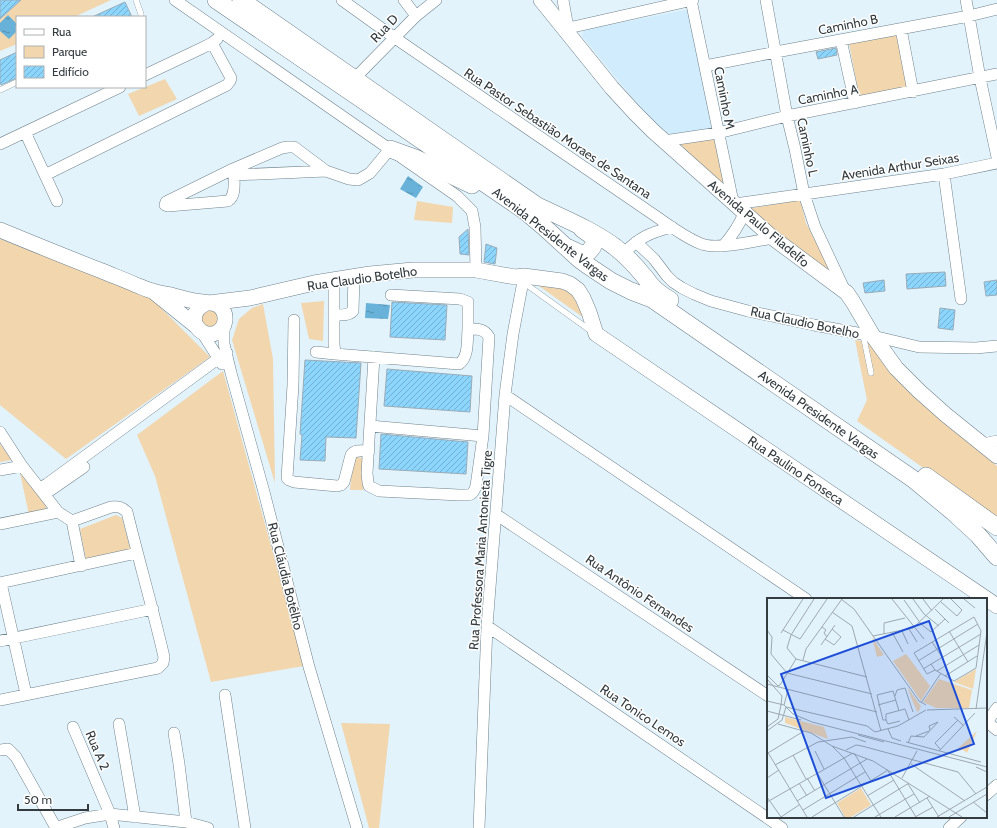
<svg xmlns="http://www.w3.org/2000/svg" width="997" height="828" font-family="Cabin,sans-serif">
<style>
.built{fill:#d1edfd}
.green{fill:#f1d6ae}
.water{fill:url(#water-ripples)}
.building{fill:url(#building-hatch);stroke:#99acb7}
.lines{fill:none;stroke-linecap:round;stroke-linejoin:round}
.lane-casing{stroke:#70838d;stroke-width:6}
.street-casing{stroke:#70838d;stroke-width:12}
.secondary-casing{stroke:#70838d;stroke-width:16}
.primary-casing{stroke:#70838d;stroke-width:18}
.lane{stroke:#fff;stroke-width:5.5}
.street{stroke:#fff;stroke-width:11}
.secondary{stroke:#fff;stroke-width:15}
.primary{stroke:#fff;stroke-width:17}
.labels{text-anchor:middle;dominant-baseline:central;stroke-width:3;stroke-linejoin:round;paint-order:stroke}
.street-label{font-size:13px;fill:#333b3f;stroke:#fff}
.inset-road{fill:none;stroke:#9da9b0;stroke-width:1}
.view{fill:#1d4ed8;fill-opacity:0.15;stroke:#1d4ed8;stroke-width:2}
.inset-edge{fill:none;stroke:#333b3f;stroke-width:2}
</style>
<defs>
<pattern id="water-ripples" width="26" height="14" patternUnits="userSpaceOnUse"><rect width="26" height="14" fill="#68b1d8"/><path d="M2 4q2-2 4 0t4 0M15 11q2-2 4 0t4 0" fill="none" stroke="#5691b1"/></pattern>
<pattern id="building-hatch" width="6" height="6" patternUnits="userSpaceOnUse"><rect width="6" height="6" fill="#8cd5fd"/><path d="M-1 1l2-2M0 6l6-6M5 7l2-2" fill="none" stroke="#73aece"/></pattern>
</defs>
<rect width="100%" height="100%" fill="#e3f3fc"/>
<!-- built -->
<path class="built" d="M690,9L714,129L672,136L657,125L634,100L582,36L584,30Z"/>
<!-- green -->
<path class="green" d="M20,0H111L74,17H17V44L0,51V20Z
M898,34L909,92L860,101L849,43Z
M165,79L177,99L139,116L128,94Z
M715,135L724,187L677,141Z
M800,200L806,223L834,277L746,209Z
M417,201L453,207L452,223L414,220Z
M0,239L148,295L210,357L66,459L0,405Z
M532,281L571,286L591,323Z
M324,301L323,341L309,339L301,303Z
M263,304L273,359L275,483L232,340L239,319L252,308Z
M209,308L223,313L220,328H203L200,316Z
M855,340L871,342L897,380L911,394L997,466V520L857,421L867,400Z
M223,371L304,666L211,682L155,476L137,435Z
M0,444L12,460L0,462Z
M353,457L365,458L363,490H350Z
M20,473L46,505V509L29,515Z
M116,515L122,518L131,551L86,560L80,529Z
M341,723L390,724L379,828H369Z"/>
<!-- water -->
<path class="water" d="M8,15L17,24V31L9,39L0,31V23Z
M408,176L423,187L416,198L400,189Z
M366,303L390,305L388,319L365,318Z"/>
<!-- building -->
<path class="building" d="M0,0H21L0,19Z
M125,2L132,17H92Z
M836,48L837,55L818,59L816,52Z
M17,52V78L1,85L0,82V60Z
M468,229L469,255L460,254L459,237Z
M486,244L497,248L495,264L484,262Z
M945,272L946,286L907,289L906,274Z
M884,280L885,291L865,293L863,283Z
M997,280V295L986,296L984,282Z
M392,302L447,305L445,340L390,337Z
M940,308L955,310L953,330L938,328Z
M305,360L361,363L356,438L326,437L325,461L300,460L302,435L300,434Z
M387,369L472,376L470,412L384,406Z
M381,434L468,442L466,474L379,469Z"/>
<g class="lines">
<!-- lane casing -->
<g class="lane-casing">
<path id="lane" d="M136,0L141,14V17
M0,90L17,82
M523,282L591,331
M863,334L871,373"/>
</g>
<!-- street casing -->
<g class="street-casing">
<path id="street" d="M175,0L457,196L472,211L475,227L476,270
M342,0L395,38L657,217C670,226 690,241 705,245C722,249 755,241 773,238
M404,0L416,16
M563,0L568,28
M691,0L733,202
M766,0L787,116L795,149L804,194L815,227L845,291
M966,0L969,16L980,78L997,157
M564,29L693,0
M901,29L913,92
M841,40L855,103
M705,66L776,52L969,16L997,9
M145,75L200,49L212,43L217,39
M354,79L416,16L436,0
M25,132L57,201
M664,141L718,133L787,116L997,74
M0,144L120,87
M233,169L234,175L326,171
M944,174L961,299
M45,175L227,85L230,81L231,78L212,43
M234,175C234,183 236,196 228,201L168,206L165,205L166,202L233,169L282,148L288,147H294L326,171L349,179L358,180L370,173L390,149
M735,204L944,174L997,163
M636,242L654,259L667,276L673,282L682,288L694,294L711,301L748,311L814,325L873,336L919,347L976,348L997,346
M723,246C732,236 739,226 744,213
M623,254C640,237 649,233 672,227
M334,280V344L335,354L459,364C469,357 467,340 468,329C477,329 484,328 489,337L483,436L476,486C472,497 469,495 459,495L379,491L369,486L368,483L367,473L374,357
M391,295L460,299L468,302V329
M334,315C341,315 348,316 353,311L354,277
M294,320L293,385L287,478L289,480L294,482L337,486L341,485L344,482L351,455C355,449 363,451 369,451
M224,326V344L231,373L264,492L309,667L357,828
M201,331L222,364
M316,352L335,354
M505,395L806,599
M370,426L483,436
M0,432L22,466L58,512L72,521L81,566
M983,444L997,441
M0,470L22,466
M40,488L47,484L219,358L227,353
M45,494L84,467
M497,515L768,696
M0,524L58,512
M0,583L137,553
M1,583L26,694
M487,626L782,828
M0,641L153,609
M225,695L245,828
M0,700L158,668L163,663L164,657C153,609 139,561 127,512C122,507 118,506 111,507L72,521
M986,721L997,730
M987,722L997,708
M119,724L135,817
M73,727L110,814L114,828
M174,733L179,764L186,822
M0,750L8,749L16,757L56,828
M986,795L997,785
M55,828L85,818L110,814L186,822L208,828
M479,828L487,626L505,395L513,334L524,276
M949,828L961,817"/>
</g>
<!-- secondary casing -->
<g class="secondary-casing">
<path id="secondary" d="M541,0L612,88L635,113L653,131L773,238L847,293L853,302L873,336L896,368L919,391L946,415L997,456
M0,230C34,244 68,258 102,271C114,276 125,280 136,285C142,287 147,290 153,291C159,293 165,294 171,295C179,297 187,300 195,301C202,302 214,302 219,306C228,313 227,328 216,333C199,340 182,314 207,303
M155,293L196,326
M209,303L250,298L314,283L370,274L413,270H476L515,277L524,276L562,281L570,284L578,290L583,298L589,312L596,334L997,606"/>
</g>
<!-- primary casing -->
<g class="primary-casing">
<path id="primary" d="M216,0L525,211L544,227L579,259L587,265L611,281L631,291L652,299L913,479L953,512L978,535L997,557
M241,0L536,205C562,218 591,229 615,247C625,255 635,265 643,275C646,278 648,282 651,285C656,291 663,296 670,300
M390,149L415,158L472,185
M569,248C577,252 585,258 591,249C593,247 595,243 594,240C592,235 586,232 582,229
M926,476L997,527"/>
</g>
<!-- lane -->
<use href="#lane" class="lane"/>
<!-- street -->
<use href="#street" class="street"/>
<!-- secondary -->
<use href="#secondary" class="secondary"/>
<!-- primary -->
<use href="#primary" class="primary"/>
</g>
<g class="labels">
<!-- street labels -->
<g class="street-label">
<text transform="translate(848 24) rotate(-11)">Caminho B</text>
<text transform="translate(384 28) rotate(-46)">Rua D</text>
<text transform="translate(828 94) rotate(-11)">Caminho A</text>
<text transform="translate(725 98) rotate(79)">Caminho M</text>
<text transform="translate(558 133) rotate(34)">Rua Pastor Sebastião Moraes de Santana</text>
<text transform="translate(808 147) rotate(78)">Caminho L</text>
<text transform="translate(900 166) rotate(-9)">Avenida Arthur Seixas</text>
<text transform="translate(759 223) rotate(40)">Avenida Paulo Filadelfo</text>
<text transform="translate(551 234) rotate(38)">Avenida Presidente Vargas</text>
<text transform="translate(362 278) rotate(-8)">Rua Claudio Botelho</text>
<text transform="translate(805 322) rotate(12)">Rua Claudio Botelho</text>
<text transform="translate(819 414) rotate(35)">Avenida Presidente Vargas</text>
<text transform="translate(796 470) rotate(34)">Rua Paulino Fonseca</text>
<text transform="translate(480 550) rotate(-86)">Rua Professora Maria Antonieta Tigre</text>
<text transform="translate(286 576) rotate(76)">Rua Cláudia Botêlho</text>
<text transform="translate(640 593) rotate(34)">Rua Antônio Fernandes</text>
<text transform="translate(643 715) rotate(34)">Rua Tonico Lemos</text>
<text transform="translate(98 750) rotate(67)">Rua A 2</text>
</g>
</g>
<!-- overview -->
<g transform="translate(767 598)">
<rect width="220" height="220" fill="#e3f3fc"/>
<path d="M105,39L117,57L110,59ZM139,56L163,88L154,103L126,63ZM209,71L206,91L187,84ZM172,81L205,92L202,110H169L156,104ZM140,89L154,108L151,115L147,107ZM18,119L57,129L61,141L18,125ZM210,133L200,155L196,152L188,153ZM94,190L104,207L84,219H78L70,205Z" fill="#f1d6ae"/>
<path class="inset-road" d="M74,1L87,11L152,103L159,107M125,1L157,41M146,1L157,16L172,28M156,1L165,13M197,1L208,10M137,2L154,26L164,34L178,21M174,4L190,18L195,12L184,1M168,11L182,25M65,14L85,28L114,133M55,29L59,32L57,35L60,39M142,31L150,44M0,32L5,39L4,56L20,75L105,96M16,32L33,41L60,1M135,33L141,46M182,33L201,64M125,34L136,54M14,35L36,1M117,36V25L138,20M24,37L47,1M24,37L20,50L29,61M106,38L146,30L176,1M58,41L67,47L74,39L65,31M165,44L175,59M54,47L68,27M29,61L100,79M36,62L39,51L75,1M151,63L211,26M164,66L168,72L187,83L209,70L214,33L207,19L147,55L160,76L168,72M156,71L214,36M170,73L212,47M0,77L11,88L13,87L29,61M178,78L210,58M0,81L15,98L14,107M0,86L110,114M128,98L130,92L138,90L146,114M0,103L17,107L26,116L45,124L220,169M154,105L174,75M17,107L21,92M111,107L129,102M19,109L100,128L108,134L131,128L159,112M209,111L220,34M160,112L220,110M0,113L34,122M132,113L126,93L110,97L116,122H119V116L138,111L142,122M187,119L196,127M119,122L121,126L133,123M11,126L44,135L65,148L106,163L195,219M0,129L11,121L14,107M121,131L125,140L134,143M0,133L15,122L19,109M91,137L117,144M149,138L162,133M139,144L214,164M141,145L144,138L157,139L171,124L162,128L163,132M65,148L77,160L114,219M173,151L168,145L191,122M79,152L89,147L95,148L191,174L209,196M0,153L40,219M48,153L57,171M172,153L208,115M1,155L37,133M87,155L104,183M26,157L39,181M144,166L198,203M8,167L51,144L85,139L99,144M209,169L220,174M121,173L149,219M50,175L77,219M0,180L12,172M40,180L48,193M135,180L150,153M32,185L40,198M141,186L153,205M100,198L127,182M0,199L14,219M160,200L172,219M30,203L100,161M0,204L86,155M206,204L220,215M36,212L98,174M14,219L32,207M45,219L121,172M87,219L142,185M108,219L147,196M128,219L163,198M148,219L166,209M170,219L220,189M182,219L220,196"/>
<path class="view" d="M162,23L207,146L59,200L14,76Z"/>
<rect width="220" height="220" class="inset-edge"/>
</g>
<!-- legend -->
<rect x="16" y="16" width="130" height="72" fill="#ffffff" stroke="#adb1b2"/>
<rect x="24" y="29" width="20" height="6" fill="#ffffff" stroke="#adb1b2"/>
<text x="52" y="36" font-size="12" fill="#333b3f">Rua</text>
<rect x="24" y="46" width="20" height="12" fill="#f1d6ae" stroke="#adb1b2"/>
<text x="52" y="56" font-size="12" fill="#333b3f">Parque</text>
<rect x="24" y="66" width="20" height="12" fill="url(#building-hatch)" stroke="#adb1b2"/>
<text x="52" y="76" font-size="12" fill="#333b3f">Edifício</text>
<!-- scale -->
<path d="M18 804v6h70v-6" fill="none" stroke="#333b3f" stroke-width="2"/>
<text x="24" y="804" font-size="12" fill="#333b3f" stroke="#ffffff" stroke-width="3" paint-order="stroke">50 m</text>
</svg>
